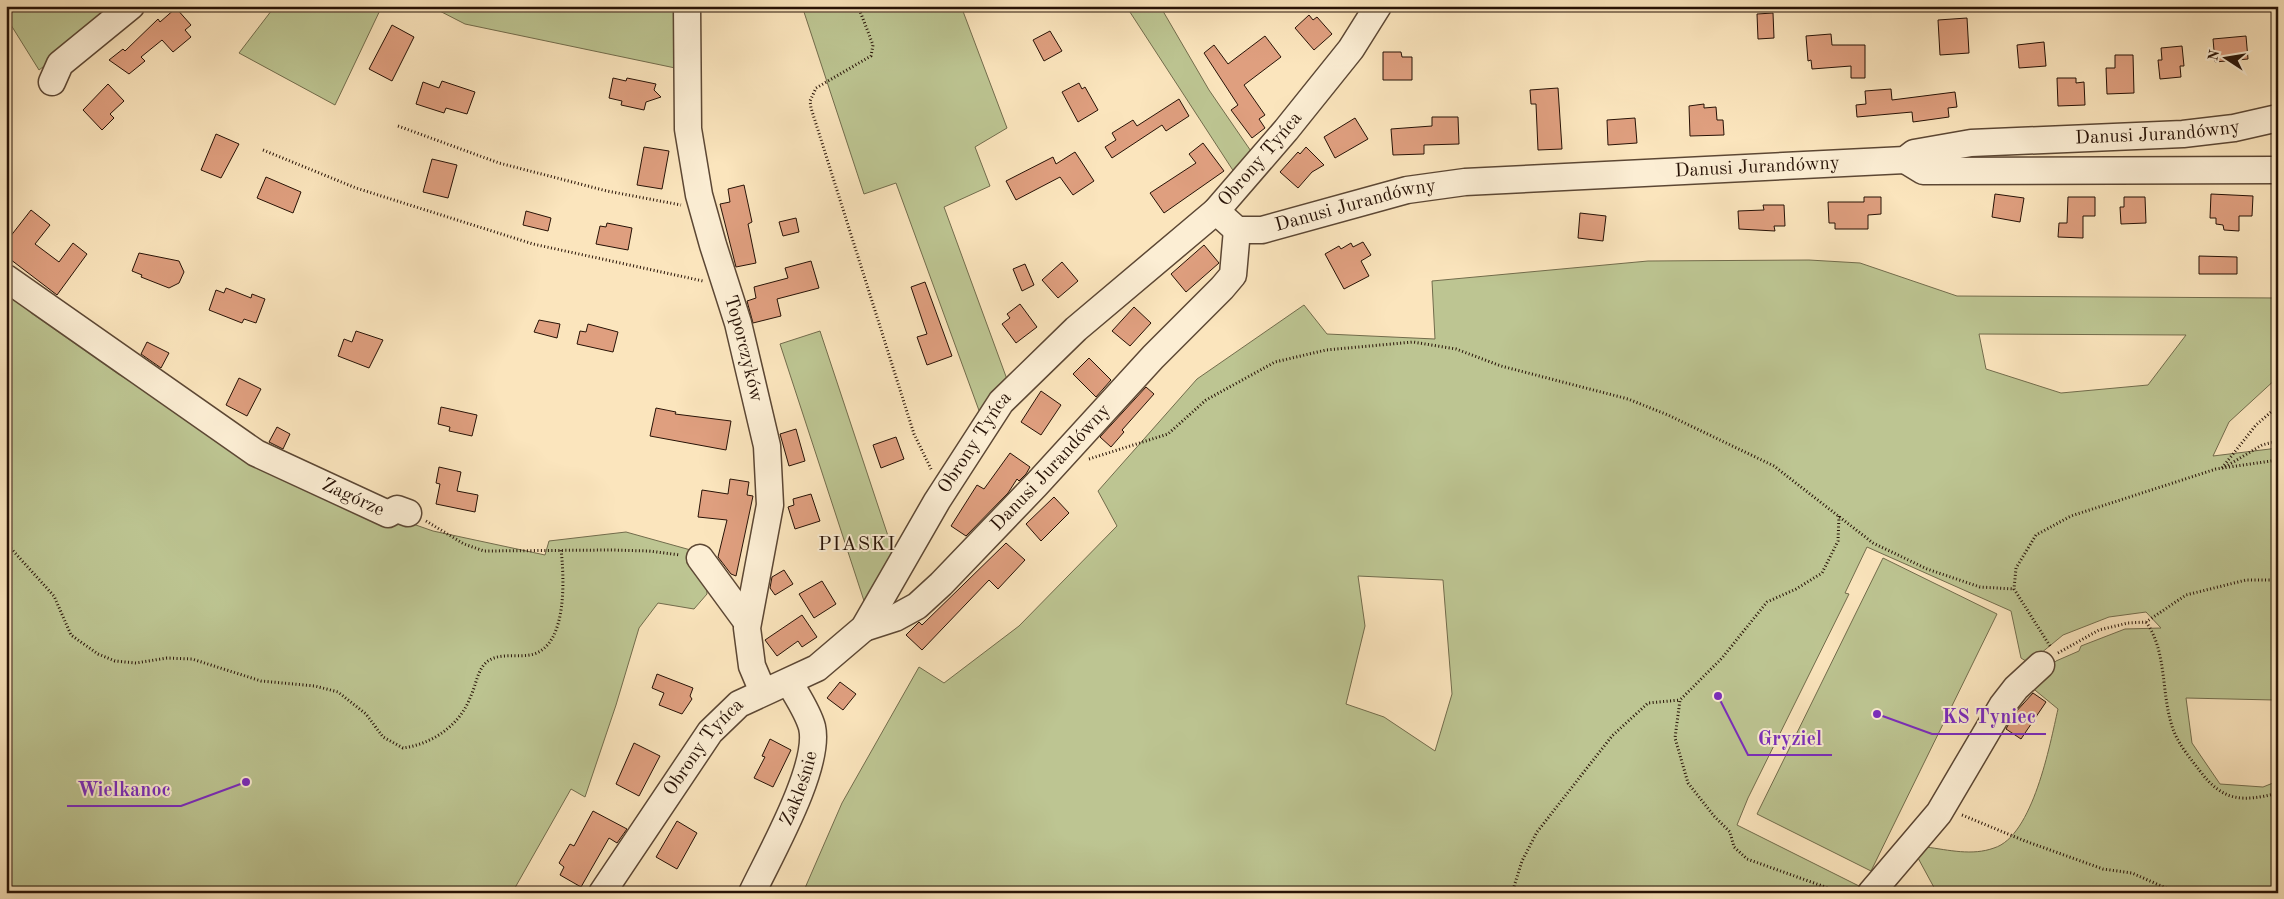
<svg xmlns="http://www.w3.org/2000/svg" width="2284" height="899" font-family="'Old Standard TT',serif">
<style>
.green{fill:#bdc592;stroke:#726c4c;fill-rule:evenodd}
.building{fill:#df9f7f;stroke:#271206}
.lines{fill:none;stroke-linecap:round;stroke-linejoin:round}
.minor-casing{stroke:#5c4734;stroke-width:29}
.path{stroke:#271206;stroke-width:3;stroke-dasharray:1 2.5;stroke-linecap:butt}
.minor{stroke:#fceed4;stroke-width:26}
.labels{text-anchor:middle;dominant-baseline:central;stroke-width:4;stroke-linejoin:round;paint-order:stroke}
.street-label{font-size:19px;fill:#271206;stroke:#fceed4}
.neighbourhood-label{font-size:20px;letter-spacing:1px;fill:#271206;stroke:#fceed4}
.leader{fill:none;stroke:#7b2cbf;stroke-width:2}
.callout-dot{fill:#7b2cbf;stroke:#fceed4;stroke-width:2}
.callout-label{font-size:20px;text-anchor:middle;font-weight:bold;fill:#7b2cbf;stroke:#fceed4;stroke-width:4;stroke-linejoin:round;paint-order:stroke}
</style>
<rect width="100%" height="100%" fill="#fbe5bd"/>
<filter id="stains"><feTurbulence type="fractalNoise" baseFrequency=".004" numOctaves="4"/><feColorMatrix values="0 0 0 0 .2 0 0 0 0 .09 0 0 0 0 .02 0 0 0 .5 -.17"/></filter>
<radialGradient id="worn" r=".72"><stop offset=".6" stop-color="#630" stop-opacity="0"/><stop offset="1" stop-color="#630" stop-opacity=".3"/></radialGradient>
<!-- green -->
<path class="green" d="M18,6H123L39,70L6,17Z
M275,6H382L335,105L239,53Z
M430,6H681L680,69L465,24Z
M802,6H961L1007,128L975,147L990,186L944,207L1008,382L981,416L896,183L864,194Z
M1126,6H1160L1209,90L1255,157L1236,175Z
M1809,260L1860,263L1957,296L2278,298V377L2229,422L2213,456L2278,448V703L2274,700L2186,698L2192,743L2220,784L2263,787L2278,781V893H1937L1918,858L1926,847C1949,850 1972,856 1994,848C2033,836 2050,744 2058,709L2030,686L2056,661L2079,651L2081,646L2125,629L2161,628L2146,612L2109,617L2063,635L2029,663L2021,658L2011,611L1867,547L1845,593L1849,594L1748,798L1737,825L1859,886L1858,893H813L805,888L842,803L919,667L944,683L1019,626L1117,526L1098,491L1197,379L1304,305L1327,334L1435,339L1432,281L1648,261ZM1979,334L2185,335H2186L2148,385L2061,393L1986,369ZM1358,576L1443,580L1452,694L1435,751L1384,717L1346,704L1365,626Z
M6,290L31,313L118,374L244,451L364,507L433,531L545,555L549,541L626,532L705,554L707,594L694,609L658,603L639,628L616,705L585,797L571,789L512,893H6Z
M820,331L896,560L866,607L780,344Z
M1883,558L1997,614L1871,871L1757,814Z"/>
<!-- building -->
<path class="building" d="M176,8L191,25L185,30L191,37L173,52L162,40L141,57L145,61L129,74L109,60L123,49L125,51L158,19L160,22Z
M1773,13L1774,38L1758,39L1757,14Z
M1309,15L1313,20L1317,17L1332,34L1314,50L1295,28Z
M1967,18L1969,53L1940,55L1938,20Z
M392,25L414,37L392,81L369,69Z
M1050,31L1062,51L1044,61L1033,40Z
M1831,34L1832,45H1865V78H1851V66L1812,69L1811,60L1808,61L1806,36Z
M1265,36L1281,57L1244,85L1265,115L1259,119L1265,128L1252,138L1231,110L1238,105L1204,53L1214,45L1228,64Z
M2246,36L2248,59L2215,62L2213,39Z
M2044,42L2046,66L2019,68L2017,45Z
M2182,46L2184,66H2180L2181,77L2160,79L2158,60H2162L2161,48Z
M1383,52H1401L1402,57H1412V80H1383Z
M2115,55H2133L2134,93L2107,94L2106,68H2115Z
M613,78L626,81L627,78L656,84L654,90L661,97L646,102L644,110L621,105L622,101L609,98Z
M2057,78H2076V83L2084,82L2085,105L2058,106Z
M442,81L475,92L467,114L446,108L444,113L416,104L423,82L439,88Z
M1079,83L1082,89L1085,87L1098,110L1078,122L1062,92Z
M108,84L124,101L110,114L114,118L102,130L83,110Z
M1558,88L1562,149L1538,150L1536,104H1531L1530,90Z
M1891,89L1892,100L1955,92L1957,107L1948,108L1949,117L1913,122L1912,112L1857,117L1856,105L1866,104L1865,91Z
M1179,99L1189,116L1166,131L1162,125L1112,158L1105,147L1116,140L1112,133L1133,120L1137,126Z
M1704,104V108L1716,107L1717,120H1723L1724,135L1690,136L1689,106Z
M1432,117H1458L1459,144L1424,145V154L1393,155L1391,129L1432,126Z
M1355,118L1368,139L1335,158L1324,137Z
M1635,118L1637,143L1608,145L1607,120Z
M216,134L239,144L221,178L201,170Z
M1203,143L1224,171L1164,213L1150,193L1196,163L1189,154Z
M644,147L669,151L662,189L637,185Z
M1306,147L1324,165L1312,172L1298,188L1280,172L1298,152L1300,154Z
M1075,152L1094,181L1073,195L1060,177L1016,200L1006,181L1053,157L1056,164Z
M432,159L457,165L448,198L423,192Z
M266,177L301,192L293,213L257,198Z
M744,185L752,222L748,224L756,263L736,267L720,204L730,202L728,189Z
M1995,194L2024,198L2020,222L1992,217Z
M2211,194L2253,196L2252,216H2239V231L2224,230L2223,225L2216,224V218H2210Z
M1864,197H1881V214L1868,215V229H1835V223H1829L1828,202H1864Z
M2068,197H2095V216H2083V238L2058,237L2059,223H2067Z
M2124,197H2145L2146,223L2121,224L2120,207H2124Z
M1763,205H1784L1785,226H1774L1775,231L1739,229L1738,211L1764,210Z
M31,210L50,225L35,244L59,262L73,243L87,254L57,295L6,256V242Z
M526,211L551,218L548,231L523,225Z
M1580,213L1606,216L1603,241L1578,238Z
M796,218L799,232L783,236L779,222Z
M607,223L632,228L628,250L596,244L600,226L606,227Z
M1363,242L1371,255L1361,261L1369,276L1344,289L1325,254L1339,246L1341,249L1351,243L1353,247Z
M1204,245L1219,263L1186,292L1171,274Z
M139,253L179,261L184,272L179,283L169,288L141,277L142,275L132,271Z
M2199,256L2237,257V274H2199Z
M811,261L819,288L777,299L781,316L753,323L747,301L756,298L754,287L788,278L785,268Z
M1062,262L1078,281L1058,298L1042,280Z
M1025,264L1034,285L1022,291L1013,269Z
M925,282L952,356L927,365L917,337L927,334L911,287Z
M226,288L251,298L252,294L265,299L256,323L244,319L242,323L209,310L216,290L224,293Z
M1020,304L1037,327L1016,343L1002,324L1010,318L1007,314Z
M1134,307L1151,323L1130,346L1112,331Z
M539,320L560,324L557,338L534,332Z
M588,324L618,332L613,352L577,344L580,331L586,332Z
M356,331L383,340L369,368L338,356L344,339L352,342Z
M147,342L169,353L161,368L141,354Z
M1089,358L1111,380L1096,397L1073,374Z
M239,378L261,389L247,416L226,405Z
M1146,387L1154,394L1122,430L1124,432L1111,447L1100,437Z
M1041,391L1061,405L1041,435L1021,422Z
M441,407L477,415L472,436L449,431L450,427L438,424Z
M656,408L676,412L675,414L731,421L726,450L650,436Z
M277,427L290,434L283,449L269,442Z
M796,429L805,461L789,466L780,434Z
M896,437L904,459L881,468L873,445Z
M1010,453L1030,467L1026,474L1019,481L1017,479L1008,493L966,536L951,526L977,485L984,489Z
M439,467L461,472L457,491L478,495L475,512L436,504L440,484L436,483Z
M730,479L749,482L747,495L753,496L736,576L731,574L718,557L727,520L698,517L702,490L728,494Z
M811,494L820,521L795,529L788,507L794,505L793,499Z
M1054,497L1069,513L1041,541L1026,524Z
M1006,543L1025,560L998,589L989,580L922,650L906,635L919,622L922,625Z
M784,570L793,584L775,595L770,588L772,577Z
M822,581L836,604L814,618L799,594Z
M802,615L817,637L802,647L798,641L777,656L765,640Z
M657,674L693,688L690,696L692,699L682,714L659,705L664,693L652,688Z
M840,682L856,694L843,710L827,698Z
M2033,693L2046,702L2021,739L2006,729L2014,714Z
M770,739L791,750L773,787L754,778L765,757L762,756Z
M634,743L660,756L639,796L616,784Z
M593,811L627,829L617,843L609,838L581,887L560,875L564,867L559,863L570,844L574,846Z
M677,821L697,833L677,869L656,857Z"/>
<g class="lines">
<!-- minor casing -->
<g class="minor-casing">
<g id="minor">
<path id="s1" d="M687,6L688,129L699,195L713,245L738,323L767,446L770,505L747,628L752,666L763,692"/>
<path d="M52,82L60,64L131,6"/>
<path d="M1905,160L1923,171L2278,170"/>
<path id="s2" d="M1216,211L1237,230H1262L1407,190L1465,182L1905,160L1914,153L1971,143L2183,134L2234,128L2278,118"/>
<path id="s3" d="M6,278L256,453L388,514L397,509L408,513"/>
<path d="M700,558L747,622"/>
<path id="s4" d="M864,628L895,618L917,606L941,584L1036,485L1153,357L1222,288L1233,275L1237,230"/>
<path id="s5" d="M602,893L710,732L739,704L817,668L864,628L937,501L1001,402L1076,329L1216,211L1286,130L1351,49L1378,6"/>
<path id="s6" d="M752,893C770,855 821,766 812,727C808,712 797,696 789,682"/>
<path d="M1871,893L1939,813L2002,706L2016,688L2041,665"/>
</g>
</g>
<!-- path -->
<path class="path" d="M858,6L873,45L871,56L816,88L810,101L811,108L914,434L932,471
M398,126L499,163L607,191L681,205
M263,150L356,188L533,244L703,281
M6,366L10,386L6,409
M1089,459L1168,434L1206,400L1275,362L1326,350L1413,342L1456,349L1501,366L1628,399L1668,415L1774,466L1873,543L1927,569L1980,587L2014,589
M2225,467L2262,445L2278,441
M2222,468L2256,425L2278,406
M1839,516L1838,541L1822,573L1796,589L1767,602L1722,658L1680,700L1675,738L1688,783L1714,816L1730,832L1734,847L1747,859L1842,893
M426,521L464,544L484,551L611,550L649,551L680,555
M6,543L54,596L71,635L98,654L115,661L136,663L167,658L192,659L261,681L315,686L338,692L366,714L383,737L403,748C432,744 459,726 470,698C475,688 477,674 483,666C495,650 518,659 534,654C568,643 564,576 561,549
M2146,622C2167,651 2161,692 2172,726C2177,743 2190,758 2200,771C2223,802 2243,802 2278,793
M2050,646L2014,589L2016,568L2036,535L2071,516L2216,469L2278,460
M2058,653L2099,630L2128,623L2146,622L2186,595L2246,580H2278
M1962,815L2025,841L2103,869L2132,873L2177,893
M1512,893L1522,861L1537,832L1612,736L1648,703L1680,700
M2269,893L2278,886"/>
<!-- minor -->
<use href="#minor" class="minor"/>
</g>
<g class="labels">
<!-- street labels -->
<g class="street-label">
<text stroke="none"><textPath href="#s2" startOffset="959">Danusi Jurandówny</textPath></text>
<text stroke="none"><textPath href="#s5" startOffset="1002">Obrony Tyńca</textPath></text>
<text stroke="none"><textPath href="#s2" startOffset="555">Danusi Jurandówny</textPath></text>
<text stroke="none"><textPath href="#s2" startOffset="150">Danusi Jurandówny</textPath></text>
<text stroke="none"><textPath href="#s1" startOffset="350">Toporczyków</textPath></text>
<text stroke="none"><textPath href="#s5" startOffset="598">Obrony Tyńca</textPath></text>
<text stroke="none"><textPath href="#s4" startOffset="250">Danusi Jurandówny</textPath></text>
<text stroke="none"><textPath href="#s3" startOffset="412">Zagórze</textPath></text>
<text stroke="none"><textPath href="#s5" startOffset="178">Obrony Tyńca</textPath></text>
<text stroke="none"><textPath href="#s6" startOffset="115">Zakleśnie</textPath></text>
</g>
<!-- neighbourhood labels -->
<g class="neighbourhood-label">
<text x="857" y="545">PIASKI</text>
</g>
</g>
<!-- callouts -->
<path class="leader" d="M1877 714L1932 734H2046M1718 696L1748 755H1832M246 782L181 806H67"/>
<g class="callout-dot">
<circle cx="1877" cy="714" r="5"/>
<circle cx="1718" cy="696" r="5"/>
<circle cx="246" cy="782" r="5"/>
</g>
<g class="callout-label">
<text x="1989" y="723">KS Tyniec</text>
<text x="1790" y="745">Gryziel</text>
<text x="124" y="796">Wielkanoc</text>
</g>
<!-- margin -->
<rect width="2284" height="899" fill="none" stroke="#fbe5bd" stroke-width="25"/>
<rect x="8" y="8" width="2269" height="884" fill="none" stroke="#271206" stroke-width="2.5"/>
<rect x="12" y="12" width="2259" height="874" fill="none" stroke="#271206"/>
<!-- north arrow -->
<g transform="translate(2226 58) rotate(282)" stroke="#fceed4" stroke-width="4" paint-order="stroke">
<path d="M0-4L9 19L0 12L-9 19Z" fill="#271206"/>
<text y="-8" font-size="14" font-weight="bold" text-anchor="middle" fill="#271206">N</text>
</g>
<rect width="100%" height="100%" filter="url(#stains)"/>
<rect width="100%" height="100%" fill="url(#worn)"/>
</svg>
